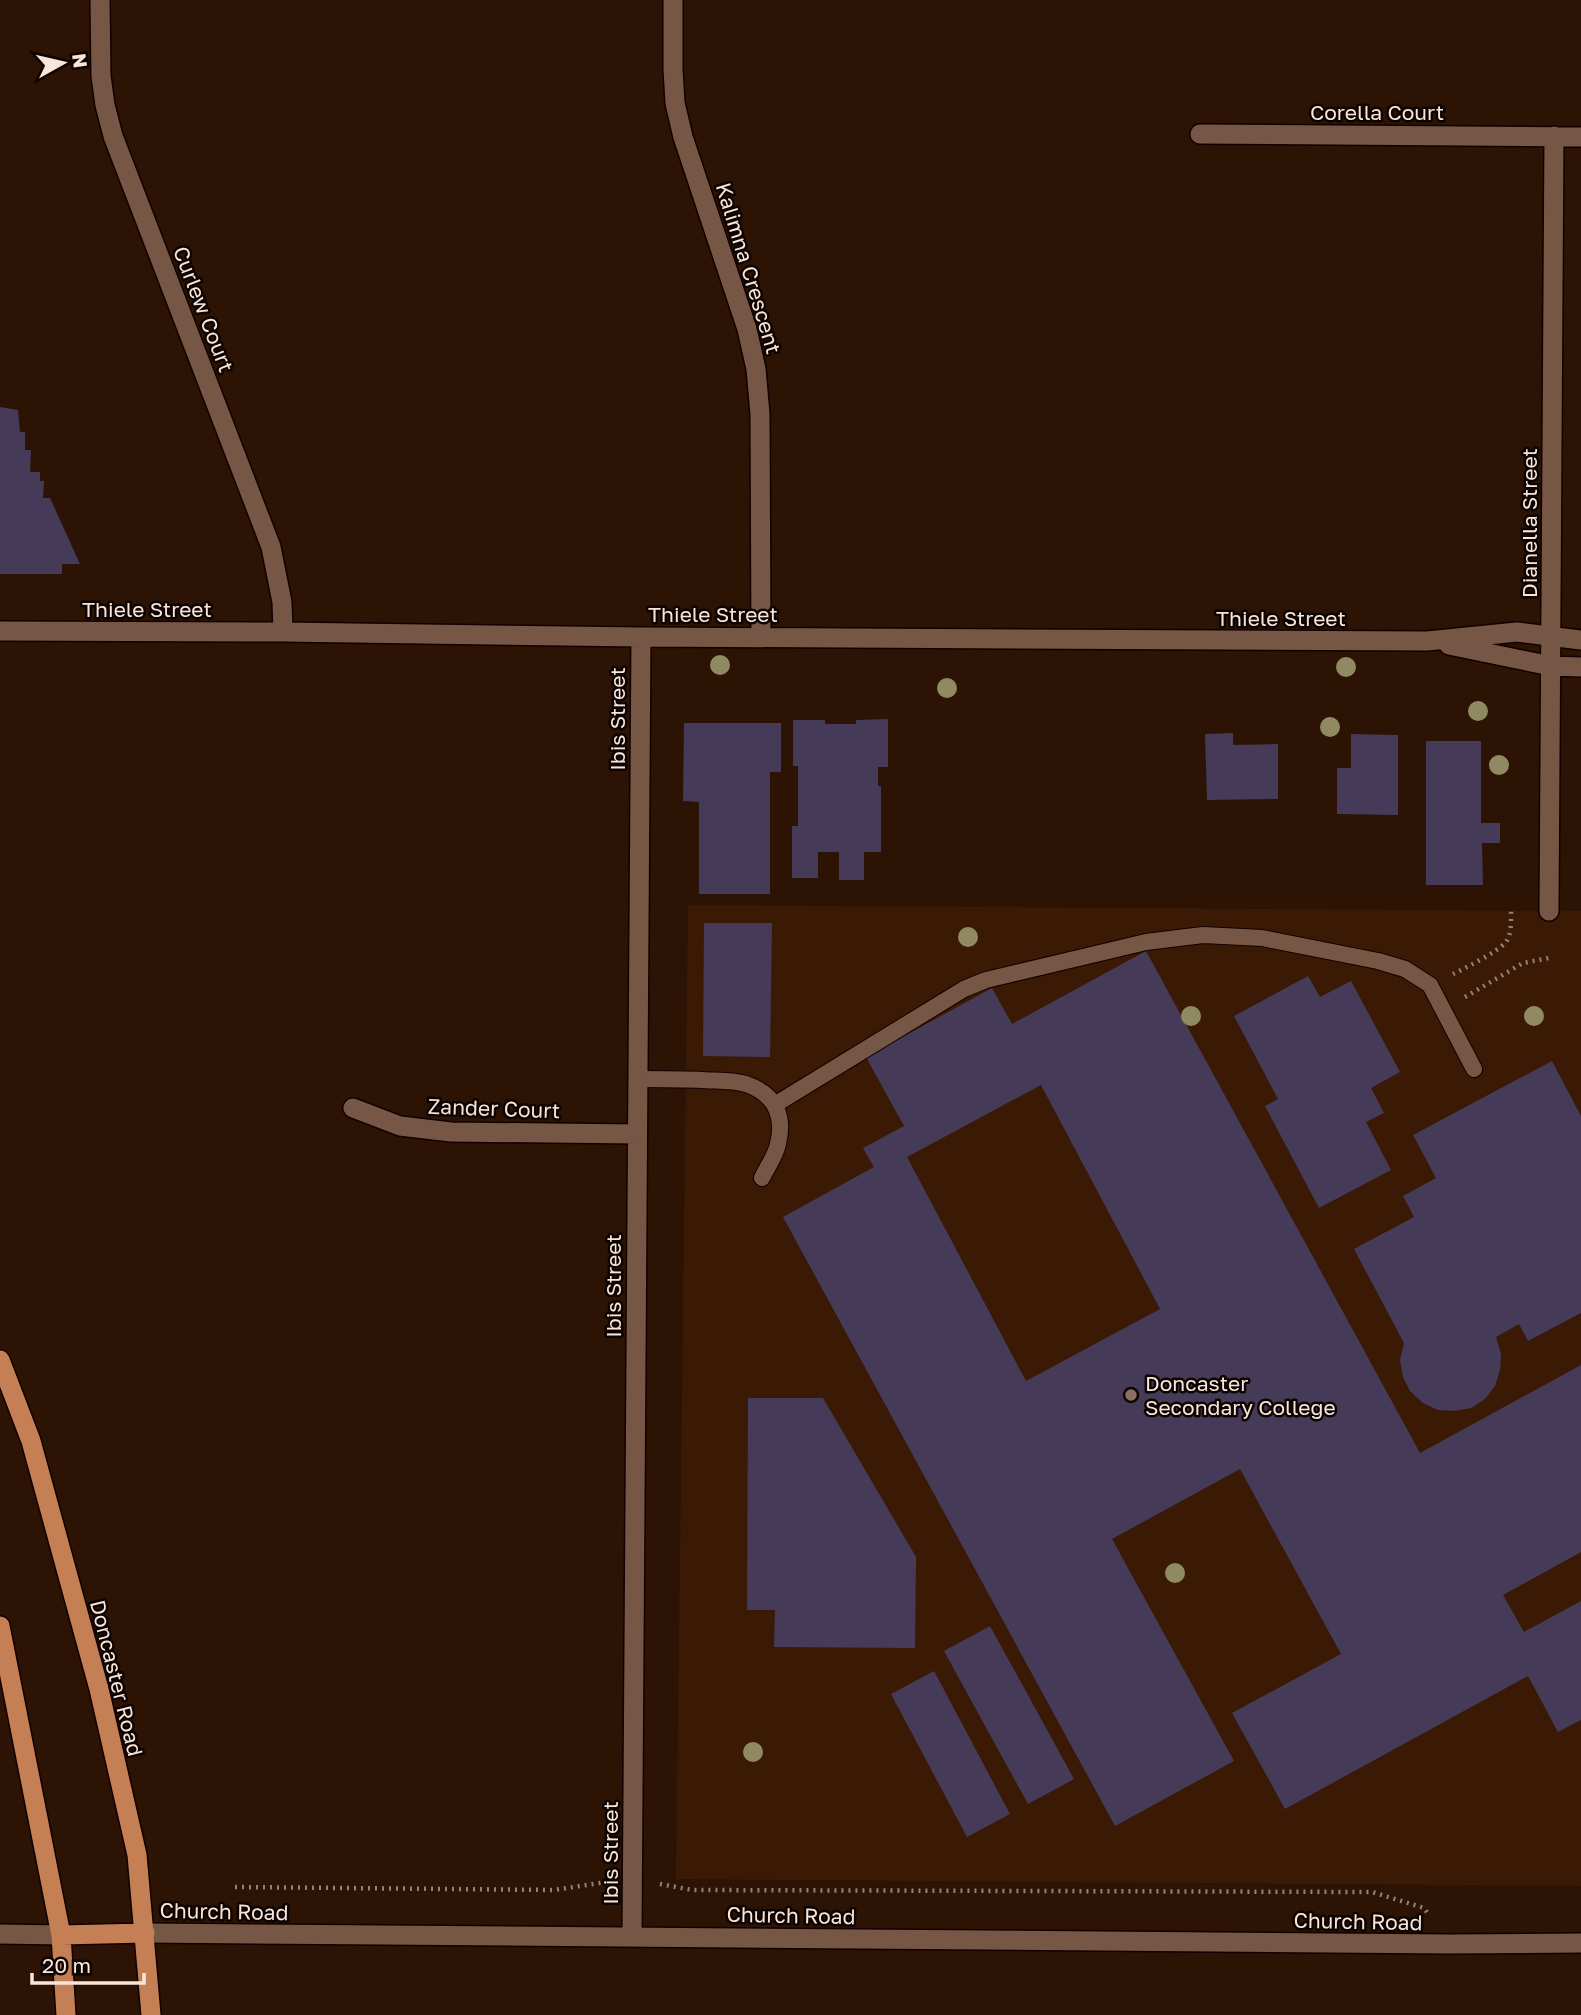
<svg xmlns="http://www.w3.org/2000/svg" width="1581" height="2015" font-family="'Golos Text',sans-serif">
<style>
.built{fill:#3a1a05}
.building{fill:#453b58;fill-rule:evenodd}
.lines{fill:none;stroke-linecap:round;stroke-linejoin:round}
.service-casing{stroke:#130100;stroke-width:18}
.minor-casing{stroke:#130100;stroke-width:22}
.primary-casing{stroke:#130100;stroke-width:22}
.path{stroke:#978174;stroke-width:4.5;stroke-dasharray:2 5;stroke-linecap:butt}
.service{stroke:#765745;stroke-width:16}
.minor{stroke:#765745;stroke-width:19}
.primary{stroke:#c48054;stroke-width:19}
.tree{fill:#908a62}
.education-dot{fill:#8d6e63;stroke:#0d0401;stroke-width:2.5}
.labels{text-anchor:middle;dominant-baseline:central;stroke-width:5;stroke-linejoin:round;paint-order:stroke}
.street-label{font-size:21px;fill:#f8e5db;stroke:#0d0401}
.poi-label{font-size:21px;fill:#f8e5db;stroke:#0d0401;text-anchor:start}
</style>
<rect width="100%" height="100%" fill="#2c1303"/>
<!-- built -->
<path class="built" d="M688,905L1581,911V1886L676,1879Z"/>
<!-- building -->
<path class="building" d="M0,407L18,410L20,432H25V450H31L30,472H40V481H44L43,498H50L80,564H62V574H0Z
M888,719V767H878V786H881V852H864V880H839V852H818V878H792V826H798V766H793V720H825V724H856V720Z
M684,723H781V772H770V894H699V802L683,801Z
M1233,733V745L1278,744V799L1207,800L1205,734Z
M1351,734L1398,735V815L1337,814V768H1351Z
M1426,741H1481V823H1500V843H1482L1483,885H1426Z
M704,923H772L770,1057L703,1056Z
M1146,951L1420,1453L1581,1365V1552L1503,1595L1524,1632L1581,1601V1720L1558,1732L1528,1676L1285,1809L1232,1713L1341,1654L1240,1469L1112,1539L1234,1761L1115,1826L783,1217L874,1167L863,1148L904,1126L866,1057L992,988L1012,1024ZM1041,1085L1160,1309L1026,1381L907,1157Z
M1308,976L1320,997L1351,981L1400,1072L1371,1088L1384,1113L1366,1122L1391,1170L1319,1208L1265,1106L1278,1099L1234,1016Z
M1552,1061L1581,1116V1313L1528,1341L1519,1324L1496,1337L1501,1354L1500,1370L1495,1386L1485,1399L1471,1408L1455,1411L1438,1410L1423,1403L1410,1391L1403,1377L1400,1360L1404,1343L1354,1249L1414,1217L1403,1196L1436,1178L1413,1135Z
M748,1398H823L916,1557L915,1648L774,1647L775,1610H747Z
M990,1626L1074,1779L1028,1804L944,1651Z
M934,1671L1010,1814L967,1837L891,1694Z"/>
<g class="lines">
<!-- service casing -->
<g class="service-casing">
<path id="service" d="M637,1079C659,1079 681,1079 703,1080C716,1081 733,1080 746,1084C775,1094 785,1115 778,1144C776,1155 767,1167 762,1178
M776,1104L964,989L986,980L1146,942L1203,935L1262,938L1378,961L1405,969L1430,985L1474,1069"/>
</g>
<!-- minor casing -->
<g class="minor-casing">
<path id="minor" d="M100,0L101,76L105,105L113,136L271,547L282,602L283,632
M673,0V69L675,103L683,137L747,329L756,369L760,414L761,637
M1200,134L1581,137
M0,631L283,632L641,637L1427,641L1517,632L1581,640
M1449,645L1551,666L1581,667
M1549,911L1554,136
M353,1108L400,1126L451,1132L637,1134
M145,1933L1450,1944L1581,1943
M0,1934L61,1935
M632,1936L641,637"/>
</g>
<!-- primary casing -->
<g class="primary-casing">
<path id="primary" d="M0,1360L31,1441L99,1689L137,1855L151,2015
M0,1626L61,1935L66,2015
M61,1935L145,1933"/>
</g>
<!-- path -->
<path class="path" d="M1453,974C1467,967 1496,953 1506,942C1512,934 1511,919 1511,909
M1465,997L1523,963L1549,958
M660,1884L692,1890L1372,1892L1424,1908L1429,1915
M235,1887L554,1890L606,1882"/>
<!-- service -->
<use href="#service" class="service"/>
<!-- minor -->
<use href="#minor" class="minor"/>
<!-- primary -->
<use href="#primary" class="primary"/>
</g>
<!-- trees -->
<g class="tree">
<circle cx="720" cy="665" r="10"/>
<circle cx="1346" cy="667" r="10"/>
<circle cx="947" cy="688" r="10"/>
<circle cx="1478" cy="711" r="10"/>
<circle cx="1330" cy="727" r="10"/>
<circle cx="1499" cy="765" r="10"/>
<circle cx="968" cy="937" r="10"/>
<circle cx="1191" cy="1016" r="10"/>
<circle cx="1534" cy="1016" r="10"/>
<circle cx="1175" cy="1573" r="10"/>
<circle cx="753" cy="1752" r="10"/>
</g>
<!-- markers -->
<circle class="education-dot" cx="1131" cy="1395" r="7"/>
<g class="labels">
<!-- street labels -->
<g class="street-label">
<text x="1377" y="112">Corella Court</text>
<text transform="translate(749 268) rotate(73)">Kalimna Crescent</text>
<text transform="translate(204 309) rotate(69)">Curlew Court</text>
<text transform="translate(1529 523) rotate(-90)">Dianella Street</text>
<text x="147" y="609">Thiele Street</text>
<text x="713" y="614">Thiele Street</text>
<text x="1281" y="618">Thiele Street</text>
<text transform="translate(617 719) rotate(-90)">Ibis Street</text>
<text transform="translate(494 1108) rotate(2)">Zander Court</text>
<text transform="translate(613 1286) rotate(-90)">Ibis Street</text>
<text transform="translate(117 1678) rotate(76)">Doncaster Road</text>
<text transform="translate(610 1853) rotate(-90)">Ibis Street</text>
<text transform="translate(224 1911) rotate(1)">Church Road</text>
<text transform="translate(791 1915) rotate(1)">Church Road</text>
<text transform="translate(1358 1921) rotate(1)">Church Road</text>
</g>
<!-- poi labels -->
<g class="poi-label">
<text x="1145" y="1383">Doncaster<tspan x="1145" dy="24">Secondary College</tspan></text>
</g>
</g>
<!-- north arrow -->
<g transform="translate(63 63) rotate(82)" stroke="#0d0401" stroke-width="5" paint-order="stroke">
<path d="M0-5L12 26L0 18L-12 26Z" fill="#f8e5db"/>
<text y="-10" font-size="19" font-weight="bold" text-anchor="middle" fill="#f8e5db">N</text>
</g>
<!-- scale -->
<path d="M32 1973v10h112v-10" fill="none" stroke="#f8e5db" stroke-width="3.5"/>
<text x="42" y="1973" font-size="21" fill="#f8e5db" stroke="#0d0401" stroke-width="5" paint-order="stroke">20 m</text>
</svg>
